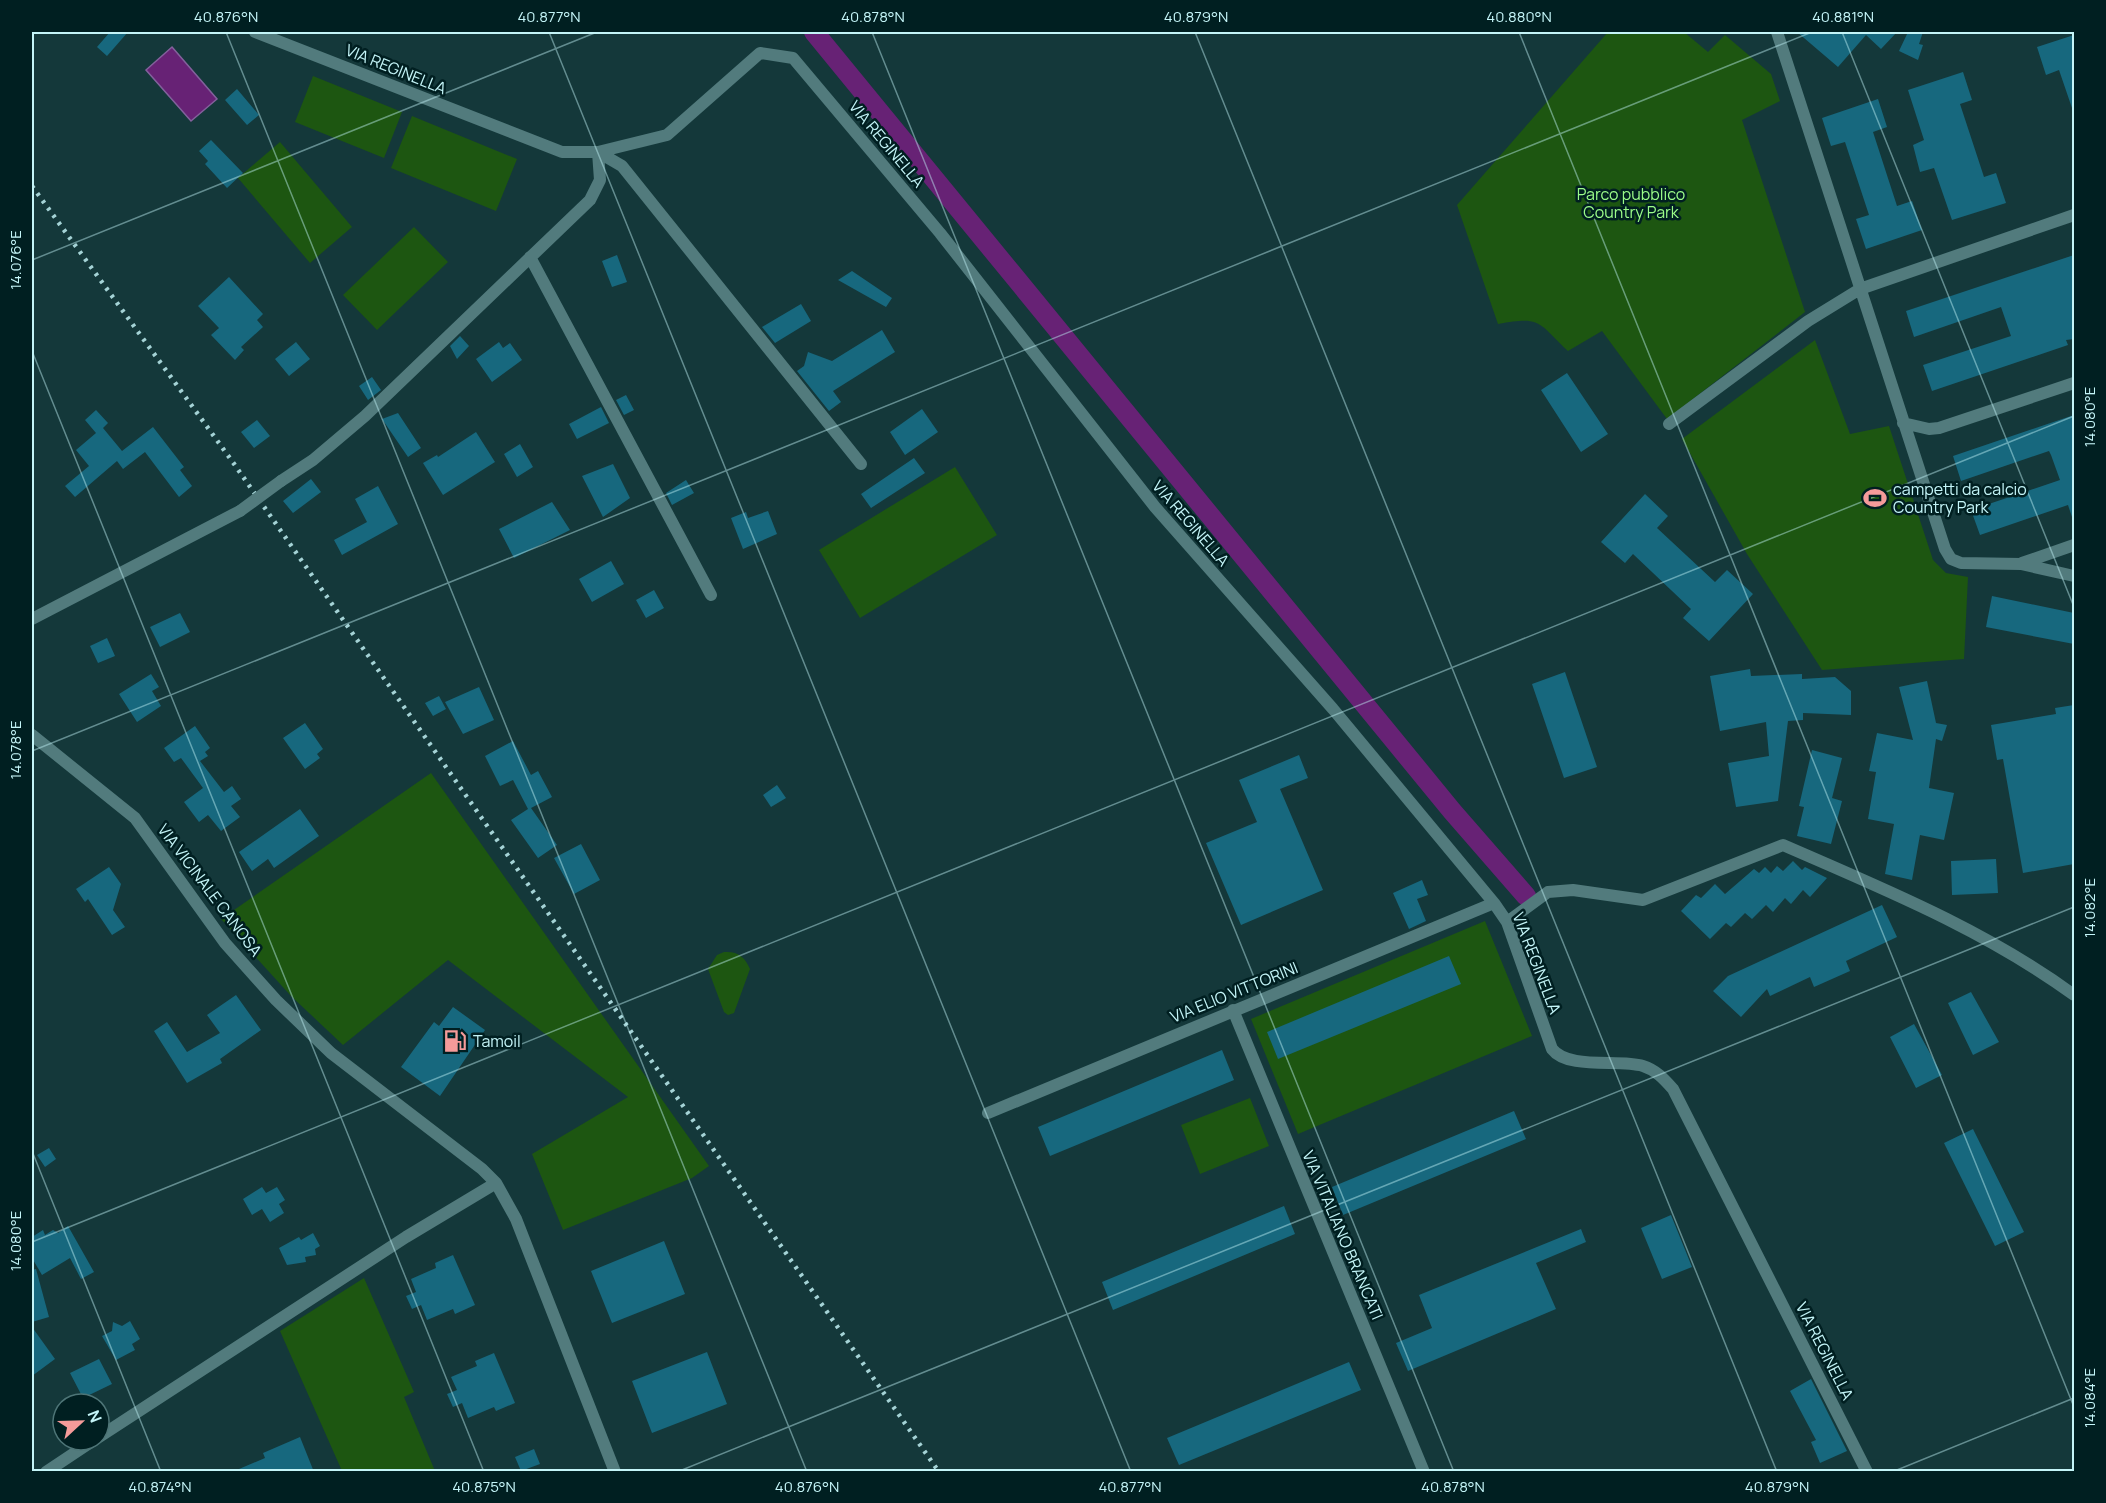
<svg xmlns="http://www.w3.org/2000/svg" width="2106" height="1503" font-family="Manrope,sans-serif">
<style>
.green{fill:#1d5611}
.water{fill:#672275;stroke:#83619c;stroke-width:1.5}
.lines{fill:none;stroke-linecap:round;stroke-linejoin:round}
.canal{stroke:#672275;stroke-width:20}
.building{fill:#17687e}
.minor{stroke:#527b7d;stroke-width:12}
.rail{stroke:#a5d3d6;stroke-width:4.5;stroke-dasharray:3 6;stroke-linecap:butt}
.minor-bridge{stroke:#527b7d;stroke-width:12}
.ticks{fill:none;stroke:#c4f5f8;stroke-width:1.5;stroke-opacity:0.45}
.labels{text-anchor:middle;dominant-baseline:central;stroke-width:5;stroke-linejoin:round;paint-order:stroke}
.street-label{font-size:16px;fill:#c4f5f8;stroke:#001f21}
.park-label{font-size:16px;fill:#9bfc89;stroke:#001f21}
.poi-label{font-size:16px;fill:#c4f5f8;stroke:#001f21;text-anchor:start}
.neatline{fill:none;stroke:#c4f5f8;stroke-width:2}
.ticks-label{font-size:15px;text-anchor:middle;fill:#c4f5f8}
</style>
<rect width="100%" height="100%" fill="#14383a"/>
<!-- green -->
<path class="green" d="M1608,32H1684L1708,52L1725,35L1771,74L1780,101L1742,120L1805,312L1667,419L1602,331L1568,351C1537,322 1542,316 1498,324L1457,205Z
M313,76L402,112L384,158L295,122Z
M412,116L517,159L496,211L391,168Z
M280,142L352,227L310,263L238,178Z
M414,227L448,262L377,330L343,295Z
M1815,340L1850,434L1889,426L1933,560L1946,573L1968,577L1964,659L1822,670L1747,554L1682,439Z
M955,467L997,535L860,618L819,550Z
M431,773L709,1166L692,1178L563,1230L532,1154L628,1097L448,960L343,1045L291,996L221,919Z
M1485,921L1532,1036L1298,1134L1251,1019Z
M724,952C738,951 745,957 750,969L734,1013L728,1015L724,1012L708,969L717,955Z
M1250,1098L1269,1146L1200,1174L1181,1125Z
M364,1278L414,1392L404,1397L435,1471H342L280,1331Z"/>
<!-- water -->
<path class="water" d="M172,47L217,99L191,121L146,70Z"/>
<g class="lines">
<!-- canal -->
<path class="canal" d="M814,32L1452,811L1526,896"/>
</g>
<!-- building -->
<path class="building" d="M110,32H128L107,56L97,47Z
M1797,32H1897L1881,49L1866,35L1838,67Z
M1908,32H1923L1919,44L1923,45L1918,60L1899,51Z
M2074,35V107L2072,108L2059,70L2046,75L2037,47Z
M1963,72L1972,100L1960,104L1984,177L1996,173L2006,203L1952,220L1934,168L1920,172L1913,145L1924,140L1908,90Z
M237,89L259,115L247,125L225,100Z
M1878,99L1887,127L1873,132L1897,206L1912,201L1922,230L1866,249L1856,219L1869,215L1845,142L1831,146L1822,118Z
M211,140L243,173L227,188L205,164L208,161L199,151Z
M617,255L627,282L612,287L602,261Z
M2074,255V339L2066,340L2068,345L1932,391L1923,365L2011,336L2001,307L1914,337L1906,311Z
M852,271L892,298L886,307L838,280Z
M229,277L263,314L257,320L263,327L241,347L244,350L235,360L211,335L219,328L198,306Z
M801,304L811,321L775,343L762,327Z
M882,330L895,352L833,391L841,402L829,411L797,371L804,366L808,352L832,361Z
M460,336L469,346L457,359L450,346Z
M296,342L310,359L289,376L275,359Z
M499,342L503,348L510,343L522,360L492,382L476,359Z
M1567,373L1608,434L1581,452L1541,390Z
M372,377L381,390L368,400L359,386Z
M626,395L634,410L624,415L616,400Z
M601,407L609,423L577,439L569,424Z
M922,409L938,432L905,455L890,432Z
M96,410L108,423L103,428L122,451L153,427L184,467L180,470L192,486L179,497L145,452L123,469L117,461L75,497L65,486L89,466L76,450L96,433L85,420Z
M398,413L421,448L408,457L382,419Z
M2074,415V516L2072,517L2068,505L1980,535L1971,510L2060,480L2051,455L2049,451L1961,481L1953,456Z
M257,420L270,436L254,448L241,432Z
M476,432L495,462L443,495L423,463L437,455L438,457Z
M520,444L533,467L517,477L504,454Z
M914,458L925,473L871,508L861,494Z
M613,464L630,498L603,517L582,476Z
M311,479L321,492L293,513L283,501Z
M686,480L694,493L672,505L666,493Z
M378,486L398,524L342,555L334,540L367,522L355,499Z
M1645,494L1668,516L1657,528L1715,582L1727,570L1753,594L1709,641L1683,618L1691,609L1633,554L1625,563L1601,542Z
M552,502L570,530L514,558L499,529Z
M768,511L777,534L743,549L731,518L746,512L748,518Z
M611,561L624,584L592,602L579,579Z
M654,590L664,608L646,618L636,600Z
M1992,596L2074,613V644L1986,627Z
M180,613L190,632L160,647L150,627Z
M107,638L115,656L98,663L90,646Z
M1750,669L1751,676L1802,674V679L1835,677L1851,691V715L1803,713V720L1788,721L1778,801L1736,807L1728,763L1769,756L1766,722L1720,731L1710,676Z
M1565,672L1597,767L1564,778L1532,684Z
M151,674L159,687L152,691L161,706L137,722L119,694Z
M1927,681L1936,723L1947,725L1942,741L1936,739L1929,788L1954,793L1944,840L1920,835L1912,880L1885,874L1894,824L1868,819L1876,772L1869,771L1877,733L1913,740L1899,687Z
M479,687L494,720L463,734L445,702Z
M439,696L446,709L433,716L425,703Z
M2074,705V864L2023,873L2003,759L1997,760L1991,725L2056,714L2055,708Z
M305,723L323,749L317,754L320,758L305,769L283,738Z
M195,726L210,748L205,752L208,756L200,761L224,792L232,786L241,799L231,806L240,817L221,831L208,815L199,822L184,802L203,788L181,758L174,762L164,748Z
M513,741L531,775L538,771L552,797L531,808L557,845L538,858L511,820L528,809L513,780L500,786L485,756Z
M1812,750L1842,758L1832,798L1842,801L1831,844L1797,836L1804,807L1799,806Z
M1299,755L1308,778L1280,789L1323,890L1241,925L1206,843L1257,822L1239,780Z
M777,785L786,798L771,807L763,795Z
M300,809L319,836L274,868L268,859L252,871L239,852Z
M581,844L600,880L574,894L554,858Z
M1996,859L1998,893L1952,895L1951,861Z
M1793,861L1802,870L1805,867L1827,878L1810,897L1803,890L1791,904L1785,898L1773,912L1766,905L1752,919L1745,913L1731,927L1726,923L1710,939L1681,911L1696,895L1701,898L1715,884L1725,894L1754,869L1759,873L1765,867L1771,873L1777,866L1783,871Z
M109,867L121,884L113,910L125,927L112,935L88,899L85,902L76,889Z
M1422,880L1428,895L1417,899L1426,921L1409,929L1393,893Z
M1882,905L1897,937L1846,961L1850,971L1814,987L1810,977L1770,996L1767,989L1741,1017L1713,991L1728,976Z
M1449,956L1461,984L1278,1059L1267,1032Z
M1971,992L1999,1042L1973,1055L1948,1003Z
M236,995L261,1030L220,1059L222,1063L187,1083L154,1031L167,1022L187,1052L220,1033L207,1015Z
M453,1007L485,1030L440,1096L401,1067L434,1022L439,1026Z
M1914,1024L1942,1075L1916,1088L1890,1037Z
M1222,1050L1234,1080L1050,1156L1038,1127Z
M1514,1111L1526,1139L1343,1215L1332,1187Z
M1973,1129L2024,1232L1995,1246L1944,1143Z
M49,1148L56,1159L45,1167L37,1155Z
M262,1187L266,1193L277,1187L285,1200L279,1204L284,1213L270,1222L262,1209L252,1215L243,1199Z
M1284,1206L1295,1234L1113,1310L1102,1282Z
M1671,1215L1692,1267L1662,1279L1641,1228Z
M68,1226L94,1272L81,1279L70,1258L42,1275L32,1258V1237L43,1230L45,1235L53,1230L58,1233Z
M1581,1229L1586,1242L1536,1263L1556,1309L1408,1371L1396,1343L1432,1328L1419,1295Z
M313,1233L320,1246L315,1249L316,1255L305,1257L306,1262L287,1265L279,1248L299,1237L301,1240Z
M664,1241L685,1294L612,1323L591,1271Z
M453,1255L475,1305L455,1314L453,1309L427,1320L421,1305L412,1309L406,1296L416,1292L411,1279L436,1268L435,1263Z
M36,1269L49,1317L32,1322V1270Z
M130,1321L140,1339L132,1344L135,1350L116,1360L102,1336L112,1331L113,1322L122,1326Z
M32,1327L55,1359L32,1376Z
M707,1352L727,1404L652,1433L632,1381Z
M494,1353L515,1403L496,1411L494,1407L468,1418L462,1403L453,1407L447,1394L457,1390L451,1377L477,1366L475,1361Z
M99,1359L112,1384L83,1398L70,1373Z
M1349,1362L1361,1390L1179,1465L1167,1438Z
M1811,1379L1847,1451L1820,1463L1811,1442L1816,1440L1790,1391Z
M300,1437L314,1472H232L265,1458L263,1453Z
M534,1449L540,1464L521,1471L515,1457Z"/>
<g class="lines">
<!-- minor -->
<path class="minor" d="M255,32L562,152H598L667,135L760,53L793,58L940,233L1155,507L1333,709L1494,903L1507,922L1552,1049C1568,1070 1619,1059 1643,1066C1656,1070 1664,1079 1673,1089L1867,1472
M1777,32L1945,549L1951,559L1961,563L2021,564L2074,576
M598,152L622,166L861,464
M530,257L711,595
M1903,423L1929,429L1939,428L2074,383
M1669,424L1808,321L1860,289L2074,215
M281,481L313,460L365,416L590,200L600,180L598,152
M2022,563L2074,545
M32,619L240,511
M32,735L135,818L225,943L276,1000L331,1053L482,1169L496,1183L516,1219L615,1472
M1507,922L1548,892L1573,890L1643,900L1783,845C1884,889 1985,930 2074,995
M1233,1010L1424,1472
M988,1113L1494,903
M99,1437L406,1237L496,1183
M46,1472L94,1440"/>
<!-- rail -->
<path class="rail" d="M32,186L232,461L939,1472"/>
<!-- minor-bridge -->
<path class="minor-bridge" d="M240,511L281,481"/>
</g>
<!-- ticks -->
<path class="ticks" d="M226,32L807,1472M549,32L1131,1472M872,32L1454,1472M1195,32L1777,1472M1519,32L2074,1407M1842,32L2074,607M32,260L597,32M32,351L484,1472M32,751L1812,32M32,1151L161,1472M32,1242L2074,416M677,1472L2074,907M1892,1472L2074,1398"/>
<!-- icons -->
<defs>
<g id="stadium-bare" transform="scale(1.8)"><path d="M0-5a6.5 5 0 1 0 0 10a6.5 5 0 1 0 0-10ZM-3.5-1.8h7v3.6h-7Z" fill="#f59b9a" stroke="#001f21" stroke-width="2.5" paint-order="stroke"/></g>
<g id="fuel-bare" transform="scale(1.8)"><path d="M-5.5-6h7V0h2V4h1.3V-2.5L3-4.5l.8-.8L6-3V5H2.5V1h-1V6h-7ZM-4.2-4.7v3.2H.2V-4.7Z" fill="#f59b9a" stroke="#001f21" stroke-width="2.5" paint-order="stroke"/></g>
</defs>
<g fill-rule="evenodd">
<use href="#stadium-bare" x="1875" y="498"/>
<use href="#fuel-bare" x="455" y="1041"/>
</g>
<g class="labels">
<!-- street labels -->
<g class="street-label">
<text transform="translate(396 69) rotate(22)">VIA REGINELLA</text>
<text transform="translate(887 144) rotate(50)">VIA REGINELLA</text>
<text transform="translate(1191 523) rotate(49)">VIA REGINELLA</text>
<text transform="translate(210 890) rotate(53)">VIA VICINALE CANOSA</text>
<text transform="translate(1537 963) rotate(69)">VIA REGINELLA</text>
<text transform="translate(1234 992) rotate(-22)">VIA ELIO VITTORINI</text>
<text transform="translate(1343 1235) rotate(67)">VIA VITALIANO BRANCATI</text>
<text transform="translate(1825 1351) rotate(63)">VIA REGINELLA</text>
</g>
<!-- park labels -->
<g class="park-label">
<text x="1631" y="194">Parco pubblico<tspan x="1631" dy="18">Country Park</tspan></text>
</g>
<!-- poi labels -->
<g class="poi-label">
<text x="1893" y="489">campetti da calcio<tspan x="1893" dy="18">Country Park</tspan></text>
<text x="473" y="1041">Tamoil</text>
</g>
</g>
<!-- border -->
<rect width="2106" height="1503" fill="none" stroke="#001f21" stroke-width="66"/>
<!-- north arrow -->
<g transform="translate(81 1422) rotate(68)"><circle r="28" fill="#001f21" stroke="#4e7577" stroke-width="1.5"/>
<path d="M0-4.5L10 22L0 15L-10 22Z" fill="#f59b9a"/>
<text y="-9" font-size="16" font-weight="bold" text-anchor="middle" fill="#c4f5f8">N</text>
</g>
<rect x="33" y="33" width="2040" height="1437" class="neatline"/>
<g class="ticks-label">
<text x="226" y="22">40.876°N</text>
<text x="549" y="22">40.877°N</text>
<text x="873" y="22">40.878°N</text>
<text x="1196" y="22">40.879°N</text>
<text x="1519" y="22">40.880°N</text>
<text x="1843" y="22">40.881°N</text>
<text transform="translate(16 260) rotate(-90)" y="5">14.076°E</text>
<text transform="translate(2090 417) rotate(-90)" y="5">14.080°E</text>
<text transform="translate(16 750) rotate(-90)" y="5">14.078°E</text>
<text transform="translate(2090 908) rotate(-90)" y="5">14.082°E</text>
<text transform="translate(16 1241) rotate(-90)" y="5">14.080°E</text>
<text transform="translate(2090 1398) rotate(-90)" y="5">14.084°E</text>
<text x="160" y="1492">40.874°N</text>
<text x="484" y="1492">40.875°N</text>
<text x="807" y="1492">40.876°N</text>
<text x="1130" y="1492">40.877°N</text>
<text x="1453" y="1492">40.878°N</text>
<text x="1777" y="1492">40.879°N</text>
</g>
</svg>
